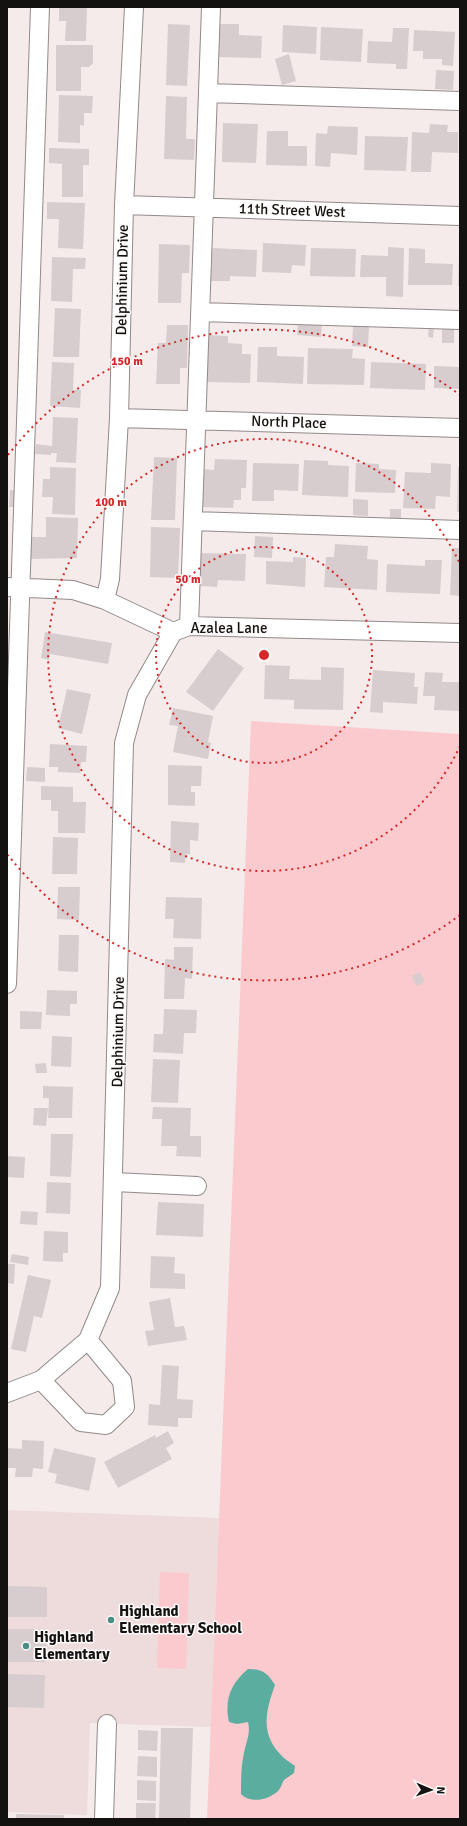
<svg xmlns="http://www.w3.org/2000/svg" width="467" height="1826" font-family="Signika,sans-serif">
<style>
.built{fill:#eedbdc}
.green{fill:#fbcace}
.water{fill:#5bada0}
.building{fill:#d7cdce}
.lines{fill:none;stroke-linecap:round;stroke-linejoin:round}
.minor-casing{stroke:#928989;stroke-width:20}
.minor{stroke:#fff;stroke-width:18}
.ring{fill:none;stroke:#d62828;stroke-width:2;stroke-dasharray:2 4}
.poi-dot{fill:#498d83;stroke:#fefafa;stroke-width:1.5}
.labels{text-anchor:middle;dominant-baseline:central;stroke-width:3;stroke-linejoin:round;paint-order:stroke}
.street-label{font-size:15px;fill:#141111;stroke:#fefafa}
.poi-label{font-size:15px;font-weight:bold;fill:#141111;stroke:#fefafa;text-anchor:start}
.centre{fill:#d62828;stroke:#fefafa;stroke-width:2}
.ring-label{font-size:12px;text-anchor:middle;font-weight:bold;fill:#d62828;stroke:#fefafa;stroke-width:3;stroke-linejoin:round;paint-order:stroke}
</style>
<rect width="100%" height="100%" fill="#f5ebeb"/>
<!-- built -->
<path class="built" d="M7,1510L219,1518L211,1727L90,1723L87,1815L7,1812Z"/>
<!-- green -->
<path class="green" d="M251,721L460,734V1819H207Z
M160,1572L189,1573L186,1669L157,1668Z"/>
<!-- water -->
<path class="water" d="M248,1669C262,1669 268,1673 275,1685C266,1710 260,1733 280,1754C284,1759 290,1762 295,1766L294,1773C291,1775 287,1778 284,1780C282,1783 281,1788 278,1791C268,1800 251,1804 241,1794C241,1780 241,1766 244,1753C246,1742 251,1733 248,1722L237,1724L229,1722C224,1700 231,1683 248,1669Z"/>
<!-- building -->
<path class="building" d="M59,7H87L86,41H65L66,21H59Z
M168,24L190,25L187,86L166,85Z
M220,24H239V35L262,36L261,58L219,57Z
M283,25L317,27L316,54L282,52Z
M321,27L363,29L361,62L320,60Z
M393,28H409L407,69H396V64L367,63L368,41L392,42Z
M414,30L455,32L453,66L442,65V59H423V51H413Z
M56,45H93V63L89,67H81V91H56Z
M289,54L296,81L282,85L275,59Z
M436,70L454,71L453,90L435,89Z
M59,95L93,96L92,113H84V126L80,125V143L58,142Z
M166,96L187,97L186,139H195L194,160L164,159Z
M223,123L258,124L256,163L222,162Z
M430,124L448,125L447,132H458V153L432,152L431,172H411L412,132L429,133Z
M328,126L358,127L357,155L331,153L330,167L315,166L316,133L327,134Z
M267,131H288V146H307V166L266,165Z
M365,136L408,137L406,171L364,170Z
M49,148L89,149V165H83V197H62V164L49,163Z
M47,202L85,203L83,249L58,248L59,219H47Z
M263,243L306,245L305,266L292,265L291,273L262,272Z
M159,244L190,245L189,273H182L181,303H158Z
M388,247L404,248L403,297L386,296V277H360L361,255L388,256Z
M212,248L257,250L256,277L230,276V281H211Z
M311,248L356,249L355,277L310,276Z
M409,248L425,249V263L453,264L452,285H408Z
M52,257L86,258L85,269H73L72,302L51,301Z
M459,257H460V286H458Z
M55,308L81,309L79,357H53Z
M298,321L322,324L321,337L297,335Z
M167,325H188L187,368H180V384H156L158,343H166Z
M353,326H369L368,347L352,346Z
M429,326H434L433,338L428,337Z
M442,327H454V343H442Z
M207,335L228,336V343L242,344V354H251L250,383L206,382Z
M258,347H277V356L304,357L303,384L257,382Z
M308,348L353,349L352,358L365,359L364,385L307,384Z
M52,362L74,363L73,390H81L80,408L50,406Z
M371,362L426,364L425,390L370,388Z
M434,366L460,367V389L434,388Z
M53,417L78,418L76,463L56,462L57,453H51L52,448L51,455L35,454L36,444L52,446Z
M154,457L177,458L175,520H151Z
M215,459L247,460L246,488H241V500H234L233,508L202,507L203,469L214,470Z
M304,460L328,461V465L349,466L348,497L302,495Z
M253,463L299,464L298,491L274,490V501H252Z
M356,463L379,464V469L396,470L395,493L355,492Z
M431,463L451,464L450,497L436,496L435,509L403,508L405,472L431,473Z
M50,467L76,468L75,515L52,514L53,497H42L43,479H50Z
M458,467H460V512H457Z
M10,490H17L16,507H9Z
M353,499L368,500V516L353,515Z
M390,509H401V519H390Z
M46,517L78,518L77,558L31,559V537H46Z
M151,527L180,528L178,578L150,577Z
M255,536L273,537L272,558L254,557Z
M335,544L368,546L367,559L378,560L377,590L324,587L326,557H334Z
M452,548H460V596L450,595Z
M201,553L246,554L245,581L218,580L217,587L200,586Z
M293,557L306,558L305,587L266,584V561L293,562Z
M425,560H442L440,594L386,592L387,564L425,566Z
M45,632L112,643L108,664L50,654L49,660L41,658Z
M218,649L244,668L213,711L186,692Z
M265,665L290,666L289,679L321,680V667L344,668L343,710L294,709V700L264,699Z
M373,670L415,673L414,687H418L417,704L383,702V713L370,712Z
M425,672L443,673L442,682H460V711L434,710L435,696H423Z
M67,689L91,694L82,734L58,728Z
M173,708L213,716L208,742L211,743L208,759L173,752L178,726L169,725Z
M50,744L87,746L86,762H81L80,773L58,772V767H49Z
M168,765L202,766L201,786H191V792H195V806L168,805Z
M27,767L45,768V782L26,781Z
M41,786L73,787V802H86L85,833H58V811H51V800H41Z
M171,821L199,823L198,841L190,840V854H186L185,863L170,862Z
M53,837L78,838L77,874H52Z
M58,887H80L79,920L57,919Z
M166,897L202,898L201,939L173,938L174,919H165Z
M59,935H79L78,972L58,971Z
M174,947H193L192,979L185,978L184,999H164L165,959L174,960Z
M420,972L425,982L416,986L412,976Z
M47,990L77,991V1004H70V1016L46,1015Z
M164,1009L197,1010L196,1033H184L183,1054L153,1052L154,1034H163Z
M20,1011L42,1012L41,1029H20Z
M52,1036L72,1037L71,1067L51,1066Z
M153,1059L180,1060L178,1103L151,1102Z
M46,1063L47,1073H36L35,1064Z
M43,1086L73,1087L72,1118H48L49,1098H43Z
M153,1107L191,1108L190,1136H201V1157L176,1156L177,1146H161L162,1119H152Z
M34,1108H48L46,1126L33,1125Z
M51,1134H73L71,1177L50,1176Z
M7,1156L25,1157L24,1178L7,1177Z
M47,1182L71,1183L70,1214L46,1213Z
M158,1202L204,1204L203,1237L156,1235Z
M21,1211L38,1212L37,1225L20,1224Z
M44,1231L68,1232V1253H63V1262L43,1261Z
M12,1254L29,1257L28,1265L10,1262Z
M151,1256L175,1257L174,1273L185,1274V1289L150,1288Z
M7,1264H15L14,1284L7,1283Z
M28,1275L51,1280L42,1318L34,1316L26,1352L11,1349Z
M170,1298L175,1327L184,1326L187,1340L148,1346L145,1331L154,1330L149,1302Z
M162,1365L179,1366L177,1399L193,1400L192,1418H178V1427L148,1425L149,1404L160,1405Z
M168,1431L174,1443L166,1448L172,1459L118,1488L104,1462L155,1435L156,1438Z
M22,1440L44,1441L43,1469L33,1468L32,1477H15L16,1468H7V1448L22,1449Z
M54,1448L96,1458L89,1491L55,1483L57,1474L48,1472Z
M7,1586L47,1587V1617H7Z
M7,1629H46V1662H7Z
M7,1674L45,1675L44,1708L7,1707Z
M161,1728H193L190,1819H159Z
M138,1730L158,1731L157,1751L138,1750Z
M138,1756L157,1757V1777L137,1776Z
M137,1780L156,1781V1801L137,1800Z
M136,1803H156L155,1819H136Z
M16,1814L64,1815V1819H16Z"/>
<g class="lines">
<!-- minor casing -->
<g class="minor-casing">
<path id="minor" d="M208,93L460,101
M124,205L460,216
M201,312L460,320
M119,418L460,428
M193,521L460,530
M7,587L73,590L105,600L173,632L189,626L460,633
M105,600L110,579L119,418L124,205L134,7
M189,626L211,7
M7,984L40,7
M114,1182L197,1186
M41,1380L81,1422L106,1425L125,1407L122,1381L88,1340
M7,1393L41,1380L88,1340L110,1288L124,743L137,695L173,632
M104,1819L107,1724"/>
</g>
<!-- minor -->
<use href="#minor" class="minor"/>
</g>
<!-- distance rings -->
<g class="ring">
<circle cx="264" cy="655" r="108"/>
<path d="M460 746A216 216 0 1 1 460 564"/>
<path d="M460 915A325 325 0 0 1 8 855M8 455A325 325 0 0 1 460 395"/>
</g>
<!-- markers -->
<g class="poi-dot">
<circle cx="111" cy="1620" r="4"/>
<circle cx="26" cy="1646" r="4"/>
</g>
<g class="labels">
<!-- street labels -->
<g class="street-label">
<text transform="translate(292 210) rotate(2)">11th Street West</text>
<text transform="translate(122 280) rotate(-89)">Delphinium Drive</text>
<text transform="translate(289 422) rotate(2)">North Place</text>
<text x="229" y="628">Azalea Lane</text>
<text transform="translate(118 1032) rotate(-89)">Delphinium Drive</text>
</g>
<!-- poi labels -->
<g class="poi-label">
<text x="119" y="1611">Highland<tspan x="119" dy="17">Elementary School</tspan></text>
<text x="34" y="1637">Highland<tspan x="34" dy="17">Elementary</tspan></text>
</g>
</g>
<circle cx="264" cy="655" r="6" class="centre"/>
<g class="ring-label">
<text x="127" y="365">150 m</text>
<text x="111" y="506">100 m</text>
<text x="188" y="583">50 m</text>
</g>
<!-- border -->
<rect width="467" height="1826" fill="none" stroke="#141111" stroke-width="16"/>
<!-- north arrow -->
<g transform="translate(431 1790) rotate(92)" stroke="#fefafa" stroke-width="3" paint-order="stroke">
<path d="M0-3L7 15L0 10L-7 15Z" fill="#141111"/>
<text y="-6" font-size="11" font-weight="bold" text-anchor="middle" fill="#141111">N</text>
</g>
</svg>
